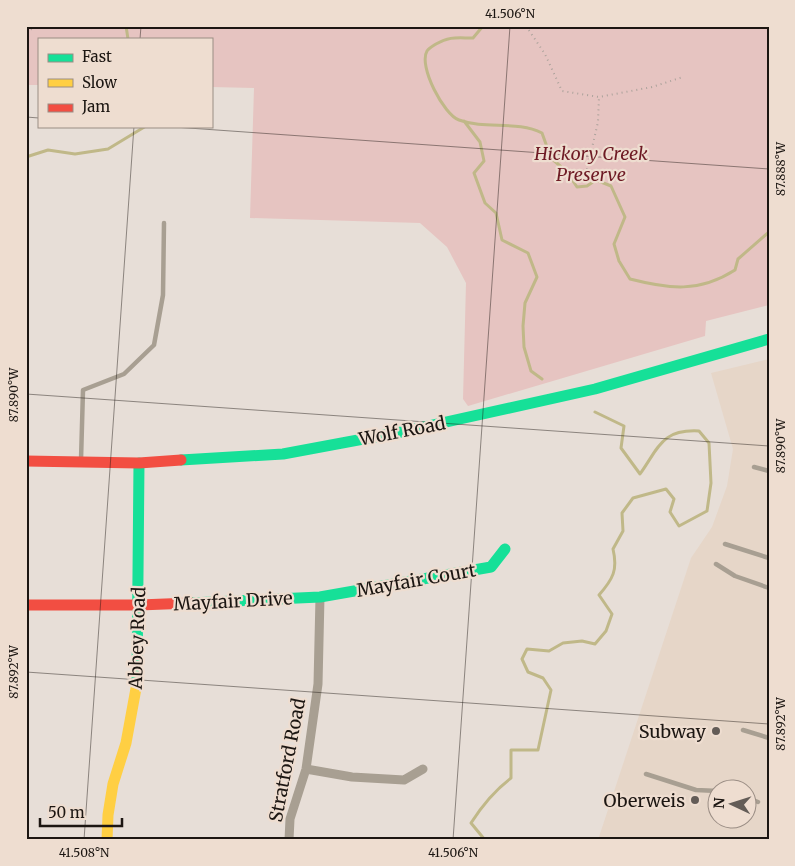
<svg xmlns="http://www.w3.org/2000/svg" width="795" height="866" font-family="Merriweather,serif">
<style>
.built{fill:#e6d6c8;fill-rule:evenodd}
.green{fill:#e6c4c1}
.lines{fill:none;stroke-linecap:round;stroke-linejoin:round}
.stream{stroke:#c0b888;stroke-width:3}
.path{stroke:#aba29b;stroke-width:2;stroke-dasharray:1 4;stroke-linecap:butt}
.lane{stroke:#a89f92;stroke-width:4.5}
.street{stroke:#a89f92;stroke-width:9}
.fast{stroke:#16e098;stroke-width:11}
.slow{stroke:#ffcf43;stroke-width:11}
.jam{stroke:#f24e42;stroke-width:11}
.ticks{fill:none;stroke:#1c1612;stroke-width:1;stroke-opacity:0.45}
.poi-dot{fill:#635c57;stroke:#eeddd0;stroke-width:2}
.labels{text-anchor:middle;dominant-baseline:central;stroke-width:4.5;stroke-linejoin:round;paint-order:stroke}
.park-label{font-size:18px;font-style:italic;fill:#6e1a24;stroke:#eeddd0}
.street-label{font-size:18px;fill:#1c1612;stroke:#eeddd0}
.poi-label{font-size:18px;fill:#1c1612;stroke:#eeddd0;text-anchor:end}
.neatline{fill:none;stroke:#1c1612;stroke-width:2}
.ticks-label{font-size:12px;text-anchor:middle;fill:#1c1612}
</style>
<rect width="100%" height="100%" fill="#e7ded7"/>
<!-- built -->
<path class="built" d="M769,359V840H598L691,558L712,527L727,486L733,449L711,373ZM718,788H748V818H718Z"/>
<!-- green -->
<path class="green" d="M26,26H769V305L706,321L705,336L468,406L463,399L466,283L447,247L420,223L250,218L254,88L211,87V39H39V85H26Z"/>
<g class="lines">
<!-- stream -->
<path class="stream" d="M126,26L128,39
M483,26L473,38C457,38 450,36 436,44C433,46 429,48 427,51C418,66 444,115 459,120C486,130 517,120 542,133L551,158L567,172L577,187L587,186L596,180L611,186L625,217L614,244L619,261L630,279C669,289 699,293 735,270L738,259L769,232
M464,121L480,142L484,161L474,173L485,203L496,213L502,240L528,253L537,277L525,303L523,326L524,347L531,371L542,379
M26,157L48,150L75,154L108,149L146,126
M485,840L471,823C483,804 494,791 511,778V750H538L551,690L543,678L528,672L522,659L527,649L549,651L563,643L582,641L595,644L606,631L612,614L599,595C613,579 618,570 613,549L623,531L622,513L633,498L666,489L674,499L670,512L679,526L707,511L711,483L709,443L699,431C662,429 659,447 640,474L621,448L624,426L595,412"/>
<!-- path -->
<path class="path" d="M526,26L545,54L562,91L599,97L652,87L683,77
M26,31L41,26
M586,174L598,122L599,97"/>
<!-- lane -->
<path class="lane" d="M81,460L83,390L124,374L154,345L163,295L164,223
M754,467L769,471
M725,544L769,558
M716,564L735,576L769,588
M743,730L769,738
M646,774L696,790L718,791
M748,798L758,802"/>
<!-- street -->
<path class="street" d="M306,769L352,777L404,780L423,769
M289,840L290,819L306,769L318,684L320,597"/>
<!-- fast -->
<path class="fast" d="M181,460L283,454L401,432L595,389L769,339
M191,603L320,597L491,567L505,549
M137,683L139,463"/>
<!-- slow -->
<path class="slow" d="M107,840L108,815L113,784L126,743L137,683"/>
<!-- jam -->
<path class="jam" d="M26,461L139,463L181,460
M26,605H139L191,603"/>
</g>
<!-- ticks -->
<path class="ticks" d="M140,39L141,26M26,117L39,118M160,126L769,169M26,394L769,446M26,672L769,724M84,840L134,126M453,840L510,26"/>
<!-- markers -->
<g class="poi-dot">
<circle cx="716" cy="731" r="5"/>
<circle cx="695" cy="800" r="5"/>
</g>
<g class="labels">
<!-- park labels -->
<g class="park-label">
<text x="591" y="153">Hickory Creek<tspan x="591" dy="21">Preserve</tspan></text>
</g>
<!-- street labels -->
<g class="street-label">
<text transform="translate(402 431) rotate(-11)">Wolf Road</text>
<text transform="translate(416 580) rotate(-10)">Mayfair Court</text>
<text transform="translate(233 601) rotate(-3)">Mayfair Drive</text>
<text transform="translate(137 638) rotate(-88)">Abbey Road</text>
<text transform="translate(287 760) rotate(-79)">Stratford Road</text>
</g>
<!-- poi labels -->
<g class="poi-label">
<text x="706" y="731">Subway</text>
<text x="685" y="800">Oberweis</text>
</g>
</g>
<!-- border -->
<rect width="795" height="866" fill="none" stroke="#eeddd0" stroke-width="55"/>
<!-- legend -->
<rect x="38" y="38" width="175" height="90" fill="#eeddd0" stroke="#9a8d84"/>
<rect x="48" y="54" width="25" height="8" fill="#16e098" stroke="#9a8d84"/>
<text x="82" y="62" font-size="15" fill="#1c1612">Fast</text>
<rect x="48" y="79" width="25" height="8" fill="#ffcf43" stroke="#9a8d84"/>
<text x="82" y="88" font-size="15" fill="#1c1612">Slow</text>
<rect x="48" y="104" width="25" height="8" fill="#f24e42" stroke="#9a8d84"/>
<text x="82" y="112" font-size="15" fill="#1c1612">Jam</text>
<!-- north arrow -->
<g transform="translate(732 804) rotate(274)"><circle r="24" fill="#eeddd0" stroke="#9a8d84"/>
<path d="M0-4L9 19L0 12L-9 19Z" fill="#635c57"/>
<text y="-8" font-size="14" font-weight="bold" text-anchor="middle" fill="#1c1612">N</text>
</g>
<!-- scale -->
<path d="M40 818v8h82v-8" fill="none" stroke="#1c1612" stroke-width="2.5"/>
<text x="48" y="818" font-size="15" fill="#1c1612" stroke="#eeddd0" stroke-width="4" paint-order="stroke">50 m</text>
<rect x="28" y="28" width="740" height="810" class="neatline"/>
<g class="ticks-label">
<text x="510" y="18">41.506°N</text>
<text transform="translate(781 169) rotate(-90)" y="4">87.888°W</text>
<text transform="translate(14 395) rotate(-90)" y="4">87.890°W</text>
<text transform="translate(781 446) rotate(-90)" y="4">87.890°W</text>
<text transform="translate(14 672) rotate(-90)" y="4">87.892°W</text>
<text transform="translate(781 724) rotate(-90)" y="4">87.892°W</text>
<text x="84" y="857">41.508°N</text>
<text x="453" y="857">41.506°N</text>
</g>
</svg>
